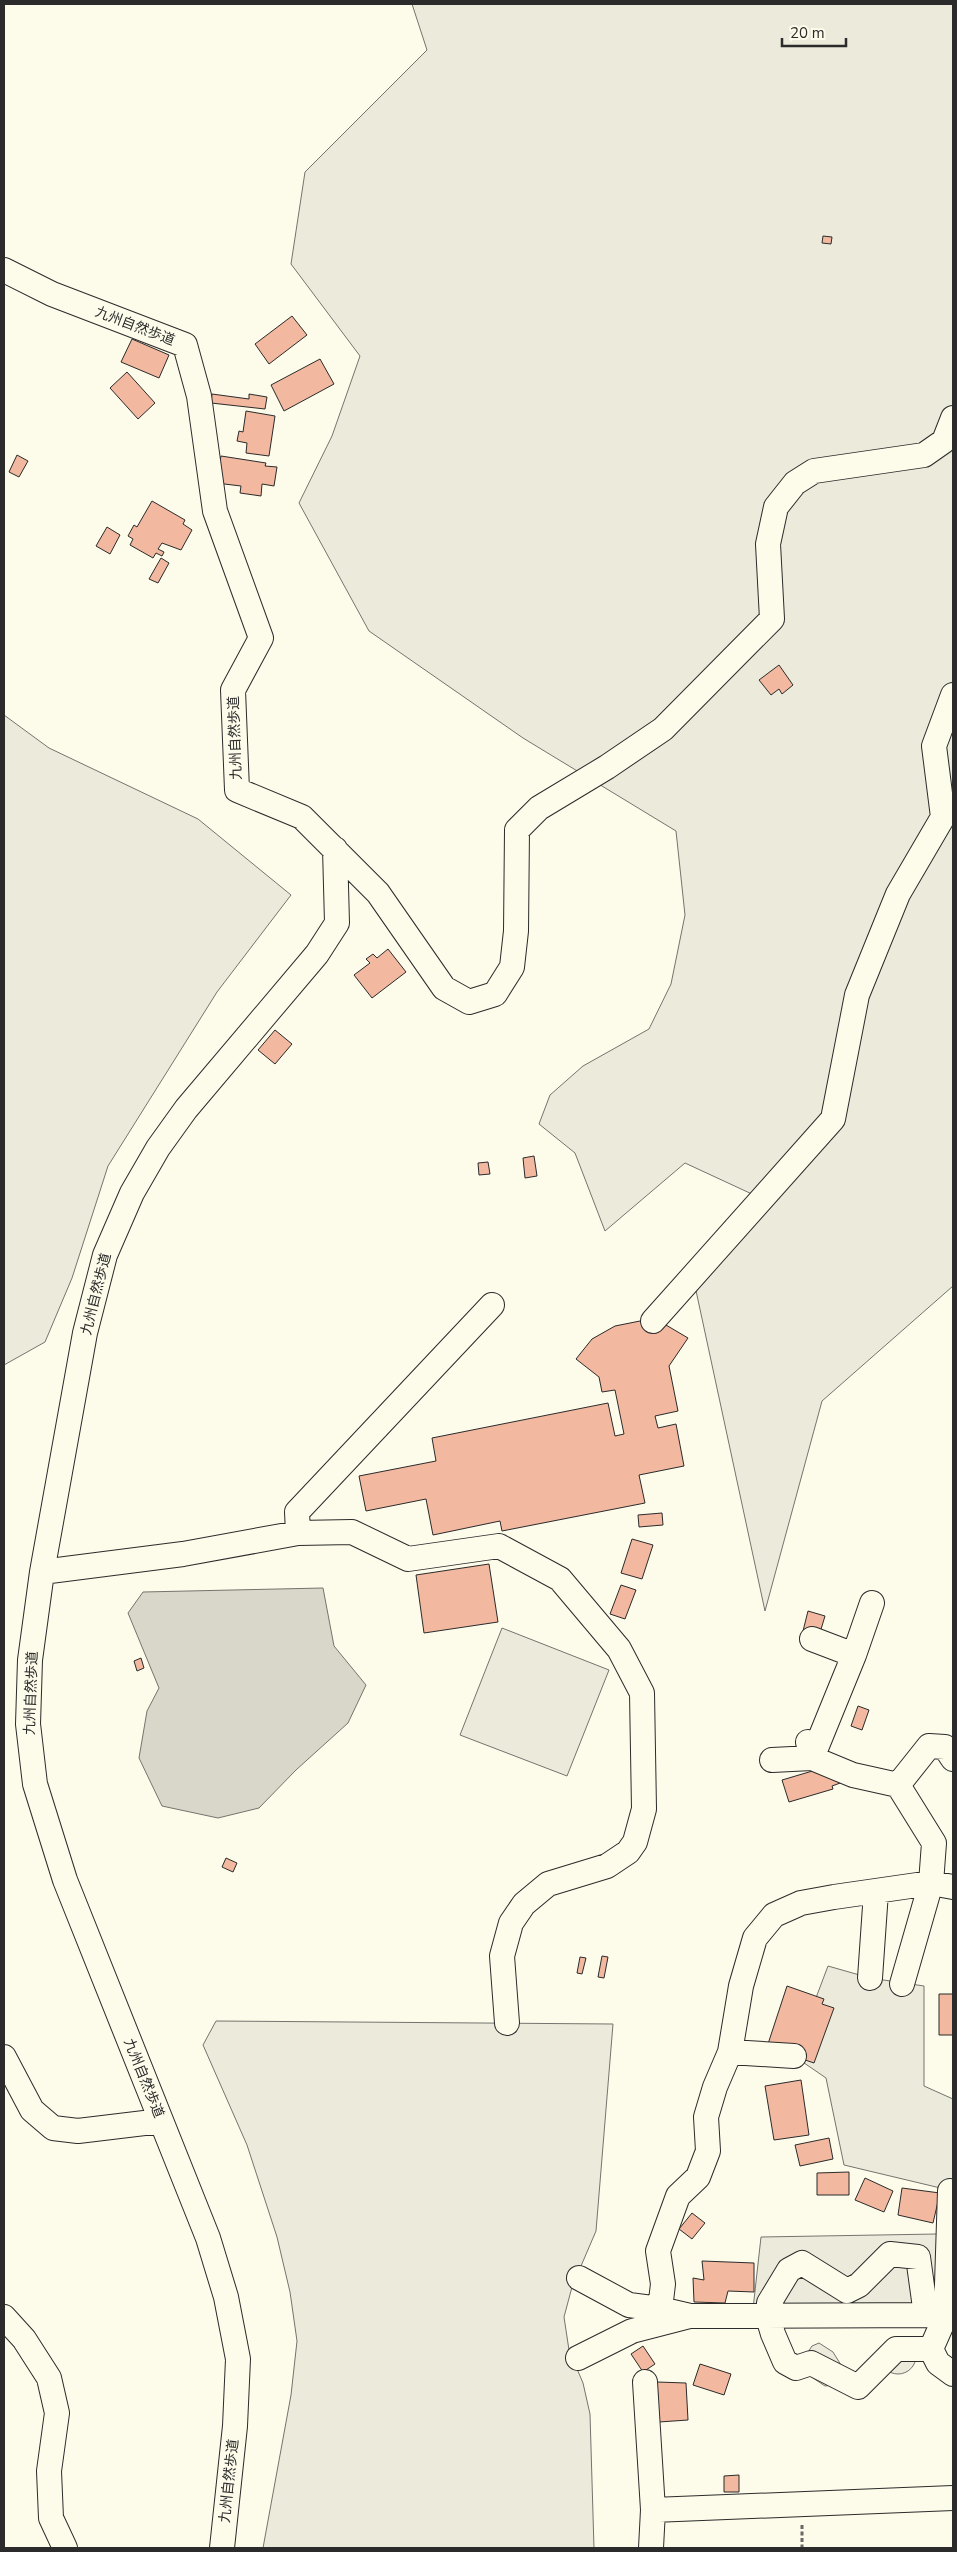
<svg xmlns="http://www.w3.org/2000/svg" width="957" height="2552" font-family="'Nunito Sans','Noto Sans JP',sans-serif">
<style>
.green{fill:#ecebdb;stroke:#74746e}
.parking{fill:#eceadb;stroke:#74746e}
.water{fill:#d8d7c9;stroke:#74746e}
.building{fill:#f2b8a0;stroke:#2b2b2b}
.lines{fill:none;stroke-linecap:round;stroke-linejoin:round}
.minor-casing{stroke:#2b2b2b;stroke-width:26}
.path{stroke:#6a6964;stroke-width:3;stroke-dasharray:4 2.5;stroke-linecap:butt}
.minor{stroke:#fdfbea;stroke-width:24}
.labels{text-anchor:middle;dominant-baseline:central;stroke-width:4;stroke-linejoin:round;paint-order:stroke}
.street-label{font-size:14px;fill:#2b2b2b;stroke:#fdfbea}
</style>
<rect width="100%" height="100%" fill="#fdfbea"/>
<!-- green -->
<path class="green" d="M412,4H953V1286L822,1401L765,1611L695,1286L754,1195L685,1163L605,1231L575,1153L539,1124L550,1095L583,1066L649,1029L671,984L685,915L676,831L523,738L369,631L299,503L332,436L360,356L291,264L305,172L427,50Z
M4,715L49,748L198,819L291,895L217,992L108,1166L72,1278L45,1342L4,1365Z
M502,1628L609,1670L567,1776L460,1735Z
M937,2234L939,2305L753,2309L761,2237Z"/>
<!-- parking -->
<path class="parking" d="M828,1966L870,1978L924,1986V2086L953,2099V2191L844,2165L826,2078L794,2056Z
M216,2021L613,2024L596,2231L572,2287L564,2317L569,2350L583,2383L590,2414L594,2548H263L291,2395L297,2341L290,2292L277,2237L247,2145L203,2045Z
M880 2356a18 18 0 1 1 36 0a18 18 0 1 1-36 0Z
M819,2343L833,2352L841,2365L833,2385L825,2386L807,2374L806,2355L812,2346Z"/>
<!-- water -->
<path class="water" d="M323,1588L334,1646L366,1685L348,1723L296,1770L259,1808L218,1818L162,1806L139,1758L147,1711L159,1688L128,1613L143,1592Z"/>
<!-- building -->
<path class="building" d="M823,236L832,237L831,244L822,243Z
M292,316L307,335L269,364L255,344Z
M132,339L169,355L159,378L121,362Z
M320,359L334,384L284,411L271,385Z
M127,372L155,403L138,419L110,388Z
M212,394L249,399V394L267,397L265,409L211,403Z
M246,411L275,416L269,456L246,453L247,443L237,441L239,431L243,432Z
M17,455L28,461L19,477L9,472Z
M221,456L266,463L265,466L277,467L274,486L262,484L261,496L240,493L241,486L216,483Z
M152,501L185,520L183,524L192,530L181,550L162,543L158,549L164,552L162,556L156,553L153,558L130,545L133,539L128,536L134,525L137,527Z
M107,527L120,535L110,554L96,546Z
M161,558L169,563L158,583L149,579Z
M779,665L793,685L782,694L779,689L771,695L759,680Z
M388,949L406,972L372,998L354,975L370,963L366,959L373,954L377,958Z
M275,1030L292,1044L275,1064L258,1050Z
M534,1156L537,1176L525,1178L523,1158Z
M488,1162L490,1174L479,1175L478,1163Z
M640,1321L666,1325L688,1338L669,1366L678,1411L655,1416L658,1428L676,1424L684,1466L639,1475L645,1503L502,1531L500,1521L433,1535L426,1499L366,1511L359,1476L436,1461L432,1438L608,1403L615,1436L624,1434L615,1390L602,1392L599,1377L576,1359L592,1339L615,1326Z
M662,1513L663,1525L639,1527L638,1515Z
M632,1539L653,1545L642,1579L621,1573Z
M489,1564L498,1622L424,1633L416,1575Z
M621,1585L636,1590L625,1619L610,1614Z
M808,1611L825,1616L819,1636L803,1631Z
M141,1658L144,1668L137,1671L134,1661Z
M858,1706L869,1710L862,1730L851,1726Z
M826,1767L843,1782L832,1786L833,1789L789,1802L782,1780Z
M226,1858L237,1863L233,1872L222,1867Z
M602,1956L608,1957L604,1978L598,1977Z
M580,1957L586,1958L582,1974L577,1973Z
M787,1986L824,1999L822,2004L834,2008L814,2063L767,2047Z
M939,1994H953V2035H939Z
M801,2080L809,2135L774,2140L765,2086Z
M829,2138L833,2159L800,2166L795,2145Z
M849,2172V2195H817V2173Z
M865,2178L893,2191L884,2212L855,2200Z
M902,2188L940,2193L933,2223L898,2215Z
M692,2213L705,2223L692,2239L679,2229Z
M702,2261L754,2263V2292L728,2291L725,2303L694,2302L693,2278L704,2280Z
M643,2346L655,2364L643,2372L631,2354Z
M700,2364L731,2374L724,2395L693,2385Z
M657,2382L686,2383L688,2420L659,2422Z
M739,2475V2492H724V2476Z"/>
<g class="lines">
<!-- minor casing -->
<g class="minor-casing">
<path id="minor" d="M4,270L52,294L185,345L199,396L215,511L261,638L233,690L237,790L302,817L378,893L444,988L469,1002L495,994L512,967L516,931L517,830L539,808L607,767L663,729L772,619L768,544L776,507L795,483L814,471L924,455L944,441L953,418
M653,1321L833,1119L857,995L898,894L943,817L934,746L953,695
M298,1533L297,1512L492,1305
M42,1572L183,1554L298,1533L352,1532L408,1559L499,1546L560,1579L619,1649L642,1693L644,1809L635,1842L628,1852L607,1866L548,1884L524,1904L511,1923L502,1956L507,2023
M872,1603L854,1655L812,1758L853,1775L898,1785L934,1843L931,1883L902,1984
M812,1639L854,1655
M772,1760L812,1758L808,1742
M898,1785L929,1746L945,1747L953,1759
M870,1978L876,1892
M794,2056L730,2052L741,1986L755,1938L774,1915L801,1903L834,1897L931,1883L953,1887
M4,2057L32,2110L53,2128L78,2131L161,2121
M660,2309L663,2284L658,2251L678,2196L698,2177L708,2151L706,2117L715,2087L730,2052
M926,2315L918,2257L890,2254L859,2285L847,2291L802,2263L789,2270L769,2303L768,2317L773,2334L785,2362L796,2368L811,2363L858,2387L896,2349H931L946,2315L950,2191
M690,2316L940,2315
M4,2317L24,2339L49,2378L57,2413L49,2471L51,2518L65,2548
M931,2349L938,2363L953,2374
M578,2358L632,2331L690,2316L660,2309L629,2305L579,2278
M645,2382L653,2510L651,2548
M653,2510L953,2498
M222,2548L235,2426L238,2359L226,2297L208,2238L65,1880L35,1784L28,1724L30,1660L42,1572L85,1333L105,1255L132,1193L158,1148L186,1109L317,954L337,923L335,849"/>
</g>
<!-- path -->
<path class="path" d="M802,2525V2548"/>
<!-- minor -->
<use href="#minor" class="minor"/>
</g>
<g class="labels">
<!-- street labels -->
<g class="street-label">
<text transform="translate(135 326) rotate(21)">九州自然歩道</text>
<text transform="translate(235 738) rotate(-92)">九州自然歩道</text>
<text transform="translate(96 1294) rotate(-76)">九州自然歩道</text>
<text transform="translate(31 1693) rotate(-88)">九州自然歩道</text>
<text transform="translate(144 2078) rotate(68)">九州自然歩道</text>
<text transform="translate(229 2481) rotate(-84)">九州自然歩道</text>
</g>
</g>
<!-- border -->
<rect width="957" height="2552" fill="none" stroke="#2b2b2b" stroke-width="10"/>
<!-- scale -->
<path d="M782 38v8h64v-8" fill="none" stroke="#2b2b2b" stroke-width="2.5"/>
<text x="790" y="38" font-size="15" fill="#2b2b2b" stroke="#fdfbea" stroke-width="4" paint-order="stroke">20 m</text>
</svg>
